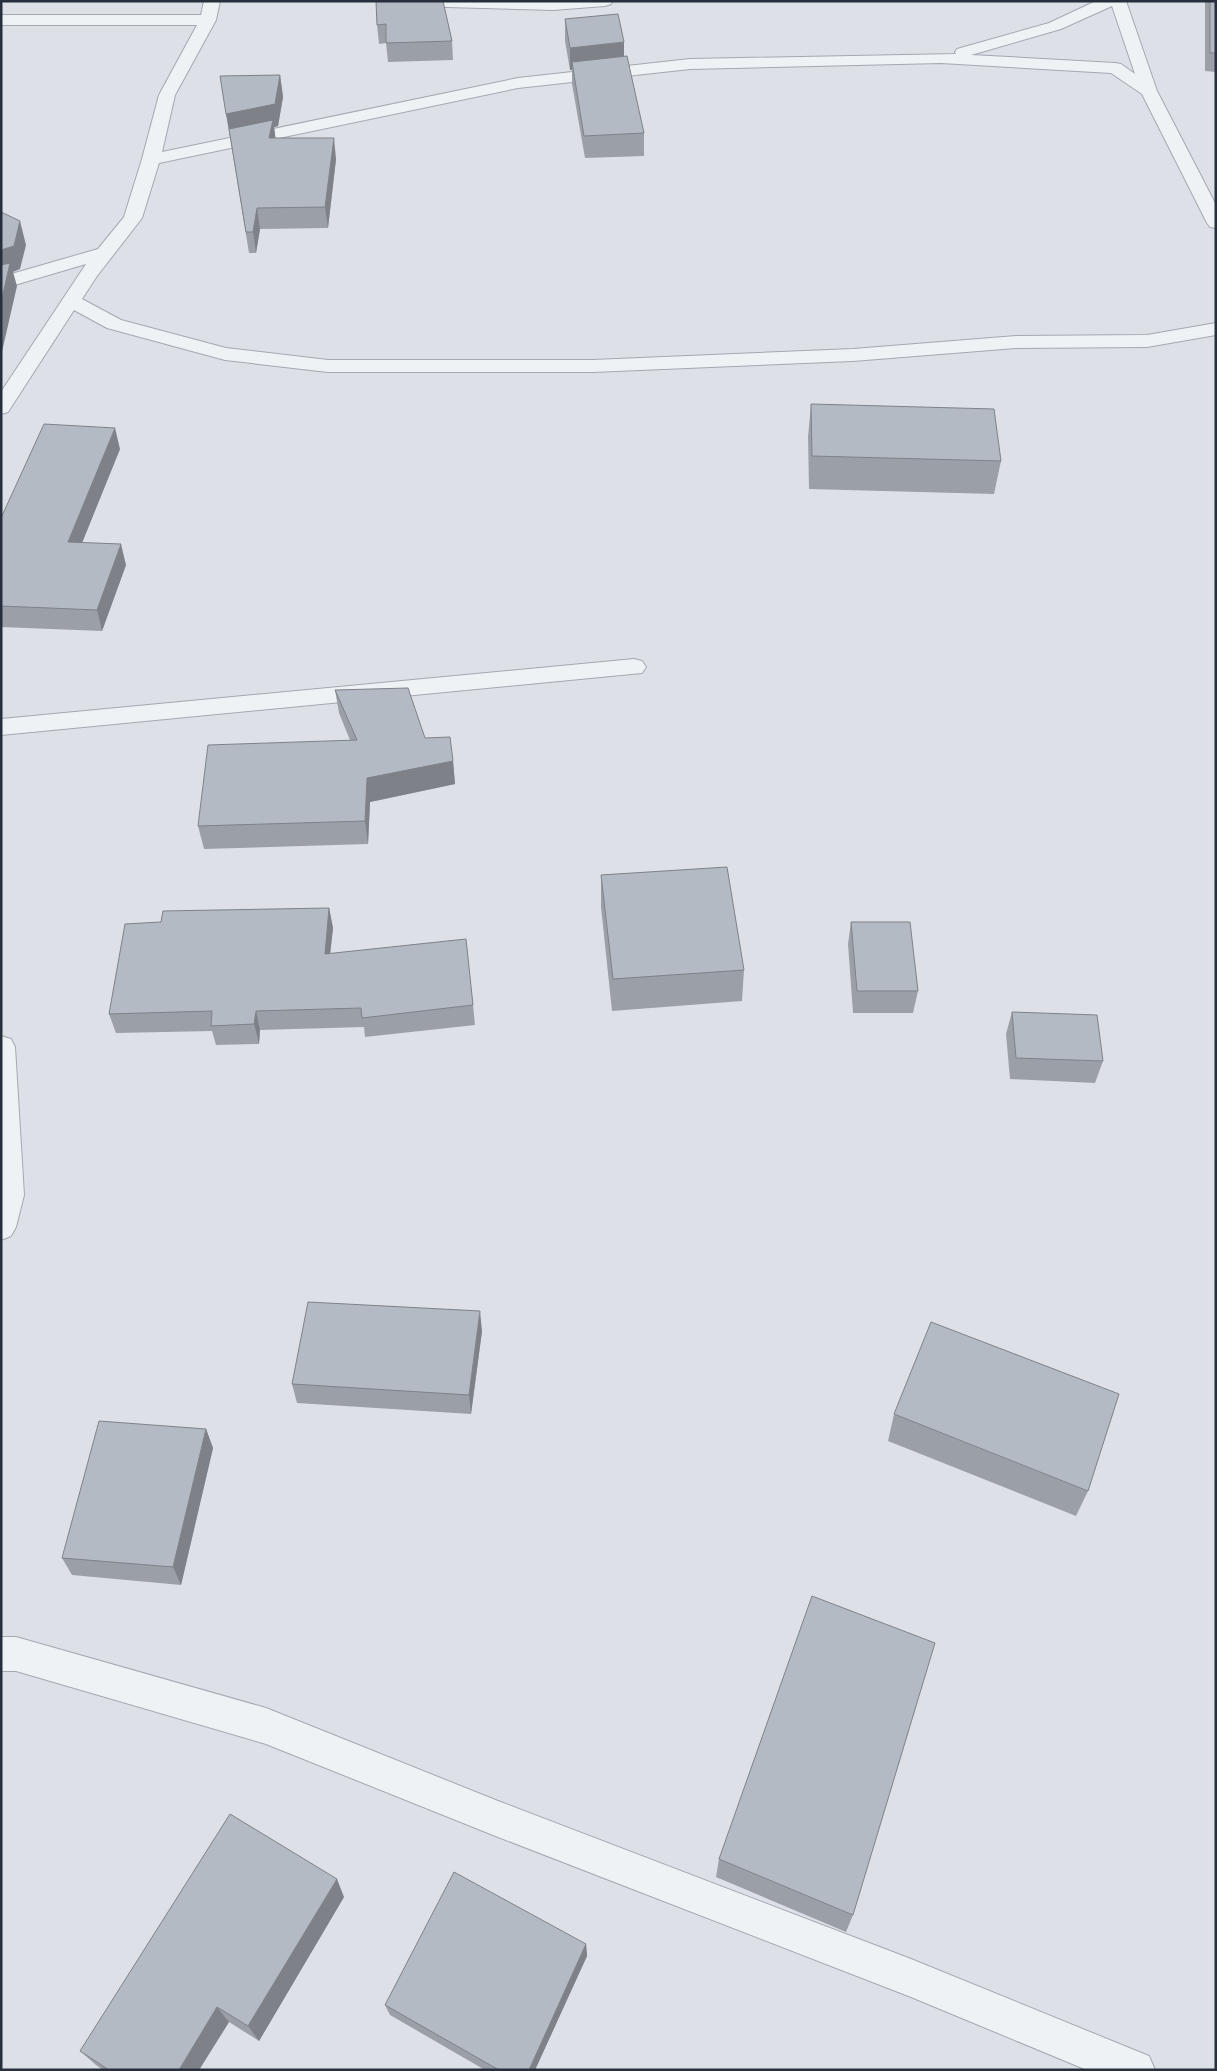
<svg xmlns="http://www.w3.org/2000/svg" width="1217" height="2071" font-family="'PT Sans',sans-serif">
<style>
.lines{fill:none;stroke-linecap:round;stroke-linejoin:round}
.minor-casing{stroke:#a3a8b1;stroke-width:2}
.minor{fill:#eff2f5;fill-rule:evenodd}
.wall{fill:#9ba0a8}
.shaded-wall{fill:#7e8288}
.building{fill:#b4bac3;stroke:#7e8288}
</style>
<rect width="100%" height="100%" fill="#dde1e7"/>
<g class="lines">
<!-- minor casing -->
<g class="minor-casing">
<path id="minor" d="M204,1H220L216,20L175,95L162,152L518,78L690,59L956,54L955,52L957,49L1049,23L1096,1H1126L1157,91L1216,205V228L1210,227L1207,223L1142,94L1111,73L941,63L690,69L518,88L159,163L142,218L97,276L82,299L121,320L226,348L328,360H593L853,349L1016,336L1147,335L1216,323V335L1147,347L1016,348L853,361L593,372H328L225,360L107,328L74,310L8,412L1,414V392L86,264L1,289V277L98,249L124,217L142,159L159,95L197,25H1V15H201ZM1112,6L1135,74L1121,64L1115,63L971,55L1061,29Z
M402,1H613L611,4L605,6L553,10L410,6L404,4Z
M634,659L642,661L646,667L642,673L1,735V719Z
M1,1036L11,1039L15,1047L24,1195L16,1227L11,1236L1,1240Z
M1,1637H16L266,1708L498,1801L911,1959L1149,2056L1155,2070H1087L911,1997L498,1837L266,1744L16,1671H1Z"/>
</g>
<!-- minor -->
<use href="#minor" class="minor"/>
</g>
<!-- wall -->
<path class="wall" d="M376,1L452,41L453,60L388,62L386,43L379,44L377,25Z
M1205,1H1216V72L1205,71Z
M565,19L624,56L644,133V156L585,158L572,84V70H570L565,41Z
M280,75L283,97L278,126L274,127L275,138L336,159L328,228L260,229L256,253H249L220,76Z
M811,404L1001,461L994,494L809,489L808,437Z
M120,449L82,542L126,565L102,631L1,627V518Z
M335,690L453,761L455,784L370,802L368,844L204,849L198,826L350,740L339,713Z
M601,875L744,970L742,1001L612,1011L601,907Z
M329,908L333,928L330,953L473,1005L475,1025L365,1037L364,1027L260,1030L259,1044L216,1045L212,1031L116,1033L109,1014L161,922Z
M851,922L918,991L913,1013H853L848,944Z
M1012,1012L1103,1061L1095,1083L1010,1079L1006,1034Z
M482,1331L471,1414L297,1403L292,1384Z
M894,1414L1088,1491L1076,1516L888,1441Z
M206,1429L213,1448L181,1585L72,1575L62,1558Z
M719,1859L853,1915L846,1932L716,1877Z
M344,1897L259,2041L229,2022L199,2070H103L96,2065L80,2051Z
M586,1944L587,1956L535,2070H485L390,2015L385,2005Z"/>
<!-- shaded-wall -->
<path class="shaded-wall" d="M624,42V64L572,62V70H570V48Z
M280,75L283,97L278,126L274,127L276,141L230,136L226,114Z
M334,138L336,159L328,228L325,207Z
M257,208L260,229L256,253L253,232Z
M20,221L26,245L20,269L13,272L17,286L1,356V250Z
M115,428L120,449L74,563L68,542Z
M121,544L126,565L102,631L97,610Z
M453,761L455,784L370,802L368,844L365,821L367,778Z
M329,908L333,928L328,974L325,954Z
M256,1011L260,1030L259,1044L254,1024Z
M480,1311L482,1331L471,1414L469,1395Z
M206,1429L213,1448L181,1585L173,1567Z
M337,1879L344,1897L259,2041L248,2026Z
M586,1944L587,1956L535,2070H529Z
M217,2007L229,2022L199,2070H179Z"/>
<!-- building -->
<path class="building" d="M376,1H443L452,41L386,43V24L377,25Z
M1210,1H1216V53H1210Z
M618,14L624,42L570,48L565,19Z
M627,56L644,133L584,136L572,62Z
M280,75L275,104L226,114L220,76Z
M273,120L269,138H334L325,207L257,208L253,232H246L229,129Z
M1,212L20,221L14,246L1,250Z
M10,263L1,303V265Z
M811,404L994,409L1001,461L812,456Z
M44,424L115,428L68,542L121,544L97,610L1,606V518Z
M408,688L425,738L450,737L453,761L367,778L365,821L198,826L208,745L357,740L335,690Z
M727,867L744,970L613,979L601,875Z
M329,908L325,954L466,939L473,1005L362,1018L361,1008L256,1011L254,1024L211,1026L212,1011L109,1014L125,924L161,922L163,911Z
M851,922H910L918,991H857Z
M1012,1012L1097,1015L1103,1061L1016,1058Z
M308,1302L480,1311L469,1395L292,1384Z
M931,1322L1119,1394L1088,1491L894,1414Z
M99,1421L206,1429L173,1567L62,1558Z
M812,1596L935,1643L853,1915L719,1859Z
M230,1814L337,1879L248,2026L217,2007L179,2070H109L80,2051Z
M454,1872L586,1944L529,2070H499L385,2005Z"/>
<!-- border -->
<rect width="1217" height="2071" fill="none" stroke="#272f3d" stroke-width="5"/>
</svg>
